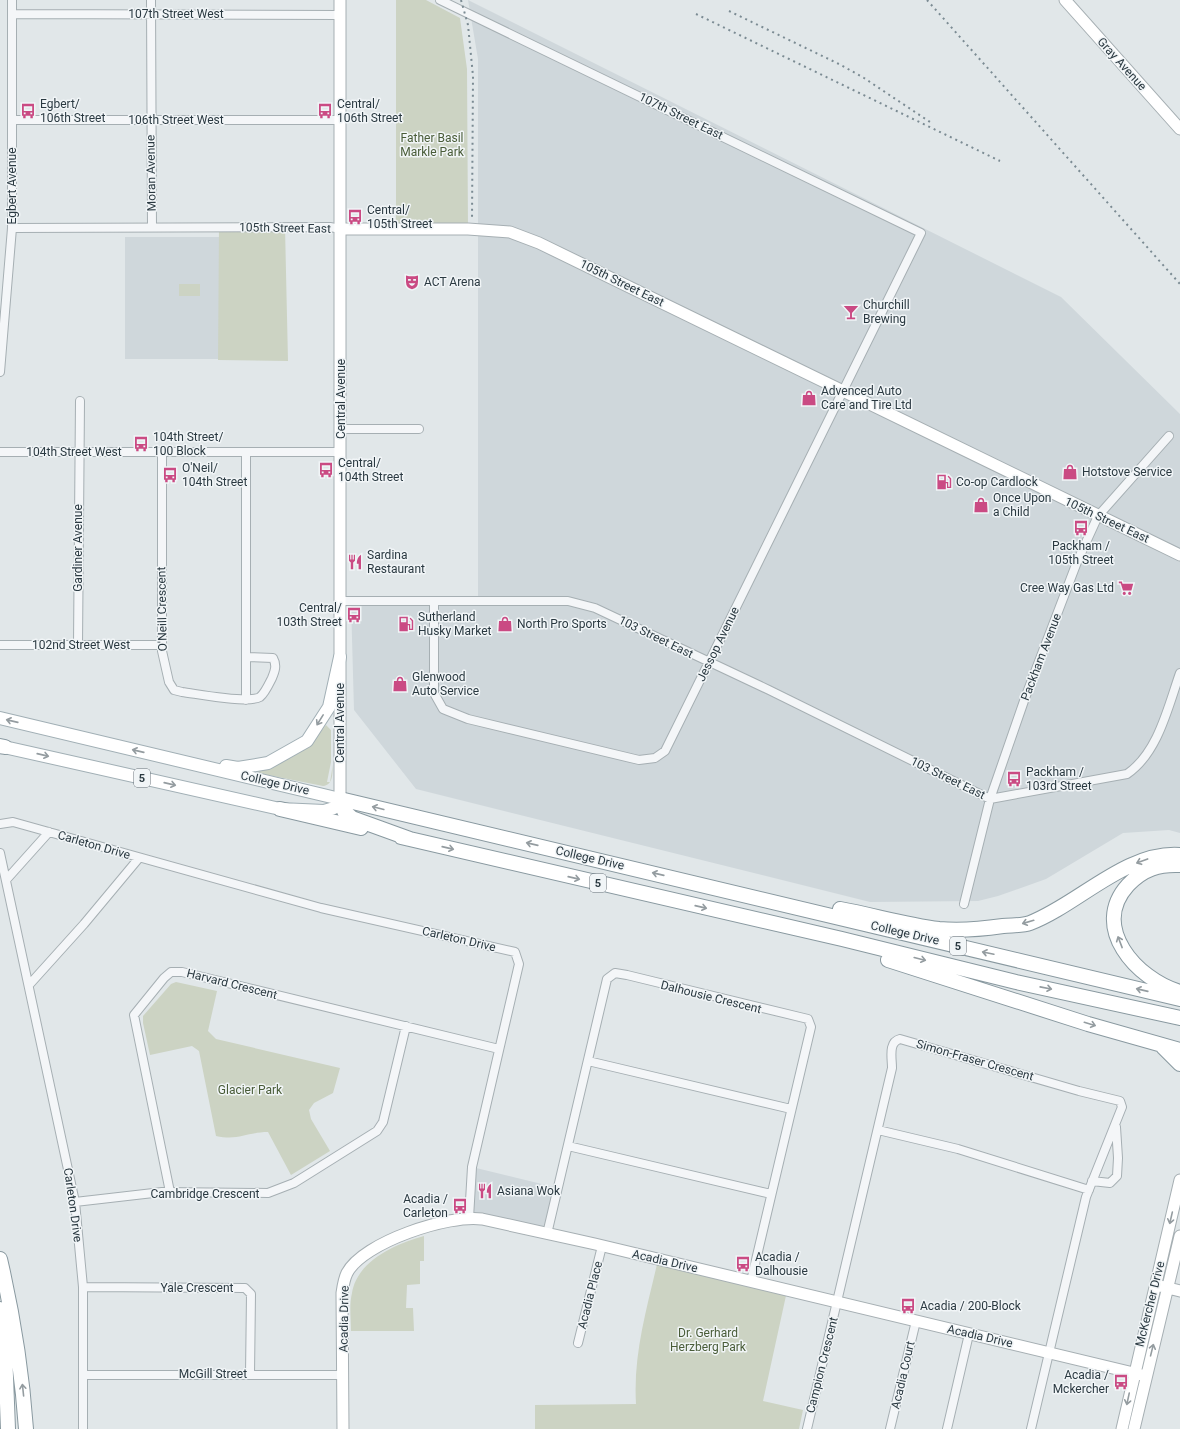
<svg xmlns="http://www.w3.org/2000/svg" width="1180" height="1429" font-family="Roboto,sans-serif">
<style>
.built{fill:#cfd7db}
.green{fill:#ccd3c3}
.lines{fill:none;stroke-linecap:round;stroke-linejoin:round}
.street-casing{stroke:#a6afb3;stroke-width:10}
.secondary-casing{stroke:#a6afb3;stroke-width:13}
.primary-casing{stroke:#a1afb5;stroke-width:14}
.highway-casing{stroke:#8999a0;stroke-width:16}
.street{stroke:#f4f6f8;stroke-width:8}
.secondary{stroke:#fff;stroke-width:11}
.primary{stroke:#fff;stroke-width:12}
.highway{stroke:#fff;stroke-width:14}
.rail{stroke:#7b8b93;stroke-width:2;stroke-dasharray:2 4;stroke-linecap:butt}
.oneway{stroke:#949ca0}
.labels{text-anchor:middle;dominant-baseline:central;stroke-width:3;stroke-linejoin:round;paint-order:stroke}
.shield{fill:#f1f5f7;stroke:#667178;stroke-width:1}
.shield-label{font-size:11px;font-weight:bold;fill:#2a3941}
.street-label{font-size:12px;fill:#2a3941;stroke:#f1f5f7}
.poi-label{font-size:12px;fill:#2a3941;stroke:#f1f5f7;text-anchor:start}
.park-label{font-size:12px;fill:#495c38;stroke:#f1f5f7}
</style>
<rect width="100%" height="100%" fill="#e1e7e9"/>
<!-- built -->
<path class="built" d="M468,0L1061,297L1180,414V833L1169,830L1123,833L1046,879L998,896L978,901L870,902L416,789L354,710L351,602L478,601V59Z
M125,237H220V359H125Z
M472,1167L558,1188L547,1234L469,1218Z"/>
<!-- green -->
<path class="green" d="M396,0H426L460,18L467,69L468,229L396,230Z
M219,227H285L288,361L218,360Z
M179,284H200V296H179Z
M326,725L331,730V762L327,782H330L333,764C332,772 334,785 323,786L258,773V770C290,762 307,751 326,725Z
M176,982L217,991L208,1031L216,1039L340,1068L333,1093L314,1103L309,1110L311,1119L330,1151L291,1175L268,1132C247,1132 239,1141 216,1136L199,1051L192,1046L150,1055L143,1023V1016L171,984Z
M424,1236V1261H420V1284L407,1285L406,1308H413L414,1331H351C351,1319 349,1305 352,1293C357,1261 395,1244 424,1236Z
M658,1260L787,1291L763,1401L803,1410L799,1429H535V1405L636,1404C633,1354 647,1308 658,1260Z"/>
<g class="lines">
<!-- street casing -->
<g class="street-casing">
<path id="street" d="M151,0L152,227
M12,14L340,15
M12,120H340
M12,228L330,227L341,229
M0,372L12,228V0
M341,429H419
M0,452H341
M162,453V651L169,682L174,690L182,692C198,694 248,704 260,697C265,693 269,684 272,678C275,671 277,665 273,658L246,657
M246,453V700
M341,601H568L595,608L769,690L990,799L1127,774C1158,753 1168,707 1180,673
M434,602V693L443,709L468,719L639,760L655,758L665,751L921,233L440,0
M0,645H162
M78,645L80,401
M0,824L13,822L321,908L515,952L519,964L472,1167L469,1218
M0,853L75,1202L83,1287V1429
M6,880L49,832
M964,904L990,799L1025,698L1077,562L1098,516L1169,436
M29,985L84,924L139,858
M588,1061L791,1109
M878,1130L958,1149L1089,1190
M568,1146L771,1194
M1092,1181L1110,1183L1117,1176L1118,1158L1116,1127
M170,1192L134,1015L164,978L171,972H182L499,1049
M75,1202L162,1192L268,1193L294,1183L377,1131L383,1122L406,1026
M547,1234L607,979L615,973L627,975L808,1019L811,1027L751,1281
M83,1287L245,1288L251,1294L250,1374
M578,1343L602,1246
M83,1375H343
M807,1429L892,1068C892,1058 888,1042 900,1039L1079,1091L1120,1101L1122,1107L1086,1197L1031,1429
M890,1429L916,1321
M947,1429L969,1334"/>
</g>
<!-- secondary casing -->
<g class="secondary-casing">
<path id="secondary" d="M340,0V799
M1065,0L1180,129
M341,229H468L510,232L539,243L1180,555
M1160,1286L1180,1291
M343,1429L342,1293C343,1286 344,1279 347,1273C363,1242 450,1214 482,1219L595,1244L1146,1376
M1122,1429L1180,1180
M1134,1429L1180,1236"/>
</g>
<!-- primary casing -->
<g class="primary-casing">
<path id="primary" d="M0,718L340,799L334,808L324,811L280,809L0,746
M226,766L238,768L268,763L307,741L329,707L340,657"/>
</g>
<!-- highway casing -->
<g class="highway-casing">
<path id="highway" d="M0,746L5,747
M280,809L361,828
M401,837L842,939L1016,982L1180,1018
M410,839L352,818L344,811L340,799L1180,999
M1180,865C1159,864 1143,869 1128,885C1090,927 1136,979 1180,992
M840,909C873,915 906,925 939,929C960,931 982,929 1003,926C1011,925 1022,926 1030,923C1079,904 1126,851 1180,855
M888,960L1088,1024L1180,1050
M1163,1047L1180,1064
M0,1259C13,1315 22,1372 26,1429
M0,1309L5,1351L8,1429"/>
</g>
<!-- street -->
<use href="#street" class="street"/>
<!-- secondary -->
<use href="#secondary" class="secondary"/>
<!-- primary -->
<use href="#primary" class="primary"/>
<!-- highway -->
<use href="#highway" class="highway"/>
<!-- rail -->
<path class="rail" d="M461,0L468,25L473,76L472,220
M927,0L1180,284
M729,11L841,65L864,78L930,122
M696,14L1000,161"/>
</g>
<!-- one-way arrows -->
<defs><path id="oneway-shaft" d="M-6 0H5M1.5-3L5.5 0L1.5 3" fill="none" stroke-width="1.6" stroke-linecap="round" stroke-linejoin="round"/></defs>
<g class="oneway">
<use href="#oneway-shaft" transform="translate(320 720) rotate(122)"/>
<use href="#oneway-shaft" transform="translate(12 721) rotate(-167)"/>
<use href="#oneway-shaft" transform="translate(138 751) rotate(-167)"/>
<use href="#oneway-shaft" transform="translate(43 755) rotate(13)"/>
<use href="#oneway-shaft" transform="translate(170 784) rotate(13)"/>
<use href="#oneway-shaft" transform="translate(378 808) rotate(-166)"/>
<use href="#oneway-shaft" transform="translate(532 844) rotate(-167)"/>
<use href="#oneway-shaft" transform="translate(448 848) rotate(13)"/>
<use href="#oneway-shaft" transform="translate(1142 861) rotate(160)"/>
<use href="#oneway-shaft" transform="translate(658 874) rotate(-167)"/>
<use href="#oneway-shaft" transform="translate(574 878) rotate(13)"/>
<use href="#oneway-shaft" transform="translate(701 907) rotate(13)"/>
<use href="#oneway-shaft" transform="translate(1028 922) rotate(164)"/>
<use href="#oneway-shaft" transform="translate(1120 942) rotate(-111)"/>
<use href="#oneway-shaft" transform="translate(988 953) rotate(-168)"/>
<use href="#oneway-shaft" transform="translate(920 959) rotate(14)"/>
<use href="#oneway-shaft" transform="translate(1046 988) rotate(11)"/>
<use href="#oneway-shaft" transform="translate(1142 990) rotate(-167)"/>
<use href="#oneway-shaft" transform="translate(1090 1024) rotate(17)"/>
<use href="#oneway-shaft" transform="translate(1171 1218) rotate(103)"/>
<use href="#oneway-shaft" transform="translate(1152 1350) rotate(-76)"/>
<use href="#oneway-shaft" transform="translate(23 1390) rotate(-96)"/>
<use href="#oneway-shaft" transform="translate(1128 1399) rotate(102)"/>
</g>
<!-- icons -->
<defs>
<g id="bus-bare" transform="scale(1.2)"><path d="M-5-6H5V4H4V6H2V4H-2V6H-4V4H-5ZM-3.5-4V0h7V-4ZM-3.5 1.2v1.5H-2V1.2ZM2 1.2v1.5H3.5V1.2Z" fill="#ca4a83" stroke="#f1f5f7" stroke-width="2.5" paint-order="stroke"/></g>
<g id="theatre-bare" transform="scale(1.2)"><path d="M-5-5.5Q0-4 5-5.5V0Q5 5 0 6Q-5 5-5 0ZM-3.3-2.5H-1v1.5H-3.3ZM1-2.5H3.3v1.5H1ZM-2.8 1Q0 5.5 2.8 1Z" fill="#ca4a83" stroke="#f1f5f7" stroke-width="2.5" paint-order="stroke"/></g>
<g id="bar-bare" transform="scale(1.2)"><path d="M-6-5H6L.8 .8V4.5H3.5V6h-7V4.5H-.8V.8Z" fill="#ca4a83" stroke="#f1f5f7" stroke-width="2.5" paint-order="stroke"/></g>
<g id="shop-bare" transform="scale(1.2)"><path d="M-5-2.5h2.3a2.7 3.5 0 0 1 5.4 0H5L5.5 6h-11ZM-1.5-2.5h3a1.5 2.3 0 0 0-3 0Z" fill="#ca4a83" stroke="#f1f5f7" stroke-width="2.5" paint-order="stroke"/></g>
<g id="fuel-bare" transform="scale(1.2)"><path d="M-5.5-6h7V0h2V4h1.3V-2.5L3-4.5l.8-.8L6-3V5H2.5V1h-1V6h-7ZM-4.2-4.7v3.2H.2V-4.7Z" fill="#ca4a83" stroke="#f1f5f7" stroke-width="2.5" paint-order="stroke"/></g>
<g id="restaurant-bare" transform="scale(1.2)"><path d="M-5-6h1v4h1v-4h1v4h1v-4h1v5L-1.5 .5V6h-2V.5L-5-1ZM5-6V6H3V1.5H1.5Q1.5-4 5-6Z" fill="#ca4a83" stroke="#f1f5f7" stroke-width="2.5" paint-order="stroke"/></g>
<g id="supermarket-bare" transform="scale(1.2)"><path d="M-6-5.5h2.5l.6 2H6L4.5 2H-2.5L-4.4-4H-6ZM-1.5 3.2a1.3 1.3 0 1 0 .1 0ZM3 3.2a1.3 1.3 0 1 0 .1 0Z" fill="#ca4a83" stroke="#f1f5f7" stroke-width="2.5" paint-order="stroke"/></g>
</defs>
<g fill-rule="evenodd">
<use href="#bus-bare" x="28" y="111"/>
<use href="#bus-bare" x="325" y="111"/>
<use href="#bus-bare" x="355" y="217"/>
<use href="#theatre-bare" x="412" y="282"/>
<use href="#bar-bare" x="851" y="312"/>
<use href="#shop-bare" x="809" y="398"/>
<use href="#bus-bare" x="141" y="444"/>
<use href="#bus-bare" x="326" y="470"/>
<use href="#shop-bare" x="1070" y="472"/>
<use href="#bus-bare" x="170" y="475"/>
<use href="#fuel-bare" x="944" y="482"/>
<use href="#shop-bare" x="981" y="505"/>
<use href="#bus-bare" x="1081" y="528"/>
<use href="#restaurant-bare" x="355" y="562"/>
<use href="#supermarket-bare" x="1126" y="588"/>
<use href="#bus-bare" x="354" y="615"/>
<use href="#fuel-bare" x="406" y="624"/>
<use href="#shop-bare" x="505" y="624"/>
<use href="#shop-bare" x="400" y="684"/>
<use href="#bus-bare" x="1014" y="779"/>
<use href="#restaurant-bare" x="485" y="1191"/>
<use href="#bus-bare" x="460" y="1206"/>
<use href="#bus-bare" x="743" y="1264"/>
<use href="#bus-bare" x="908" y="1306"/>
<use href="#bus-bare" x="1121" y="1382"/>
</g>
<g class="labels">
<!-- shield labels -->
<g class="shield">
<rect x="134" y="769" width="16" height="18" rx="3"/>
<rect x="590" y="874" width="16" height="18" rx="3"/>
<rect x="950" y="937" width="16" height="18" rx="3"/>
</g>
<g class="shield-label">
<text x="142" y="778">5</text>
<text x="598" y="883">5</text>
<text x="958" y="946">5</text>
</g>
<!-- street labels -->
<g class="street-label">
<text x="176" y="14">107th Street West</text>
<text transform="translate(1122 64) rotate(48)">Gray Avenue</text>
<text transform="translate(681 116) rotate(26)">107th Street East</text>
<text x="176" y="120">106th Street West</text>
<text transform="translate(151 173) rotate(-91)">Moran Avenue</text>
<text transform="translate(12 186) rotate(-90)">Egbert Avenue</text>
<text transform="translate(285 228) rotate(1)">105th Street East</text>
<text transform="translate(622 283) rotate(26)">105th Street East</text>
<text transform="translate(341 399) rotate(-90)">Central Avenue</text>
<text x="74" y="452">104th Street West</text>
<text transform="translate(1107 520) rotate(25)">105th Street East</text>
<text transform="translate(78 548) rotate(-90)">Gardiner Avenue</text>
<text transform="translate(162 609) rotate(-91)">O'Neill Crescent</text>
<text transform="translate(656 637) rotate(26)">103 Street East</text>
<text transform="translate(718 644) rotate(-64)">Jessop Avenue</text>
<text x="81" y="645">102nd Street West</text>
<text transform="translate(1041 657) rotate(-69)">Packham Avenue</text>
<text transform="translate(340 723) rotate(-90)">Central Avenue</text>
<text transform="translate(948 778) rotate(26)">103 Street East</text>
<text transform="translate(275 783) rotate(13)">College Drive</text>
<text transform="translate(94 845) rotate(16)">Carleton Drive</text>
<text transform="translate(590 858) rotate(13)">College Drive</text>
<text transform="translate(905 933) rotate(13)">College Drive</text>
<text transform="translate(459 939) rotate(13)">Carleton Drive</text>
<text transform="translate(232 984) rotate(14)">Harvard Crescent</text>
<text transform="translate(711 997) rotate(14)">Dalhousie Crescent</text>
<text transform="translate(975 1060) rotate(16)">Simon-Fraser Crescent</text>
<text x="205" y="1194">Cambridge Crescent</text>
<text transform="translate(73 1205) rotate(82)">Carleton Drive</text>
<text transform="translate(665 1261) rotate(13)">Acadia Drive</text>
<text x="197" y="1288">Yale Crescent</text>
<text transform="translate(590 1295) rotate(-76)">Acadia Place</text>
<text transform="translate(1150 1304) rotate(-76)">McKercher Drive</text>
<text transform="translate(344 1319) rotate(-89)">Acadia Drive</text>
<text transform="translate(980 1336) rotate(13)">Acadia Drive</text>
<text transform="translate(822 1365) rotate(-76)">Campion Crescent</text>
<text x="213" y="1374">McGill Street</text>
<text transform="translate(903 1375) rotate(-77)">Acadia Court</text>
</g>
<!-- poi labels -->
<g class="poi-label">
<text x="40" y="104">Egbert/<tspan x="40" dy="14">106th Street</tspan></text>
<text x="337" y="104">Central/<tspan x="337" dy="14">106th Street</tspan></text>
<text x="367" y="210">Central/<tspan x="367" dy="14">105th Street</tspan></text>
<text x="424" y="282">ACT Arena</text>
<text x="863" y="305">Churchill<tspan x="863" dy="14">Brewing</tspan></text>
<text x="821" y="391">Advenced Auto<tspan x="821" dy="14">Care and Tire Ltd</tspan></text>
<text x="153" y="437">104th Street/<tspan x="153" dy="14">100 Block</tspan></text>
<text x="338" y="463">Central/<tspan x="338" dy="14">104th Street</tspan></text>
<text x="182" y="468">O'Neil/<tspan x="182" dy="14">104th Street</tspan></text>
<text x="1082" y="472">Hotstove Service</text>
<text x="956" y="482">Co-op Cardlock</text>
<text x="993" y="498">Once Upon<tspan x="993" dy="14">a Child</tspan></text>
<text x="1081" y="546" text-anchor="middle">Packham /<tspan x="1081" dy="14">105th Street</tspan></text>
<text x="367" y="555">Sardina<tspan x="367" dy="14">Restaurant</tspan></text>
<text x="1114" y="588" text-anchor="end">Cree Way Gas Ltd</text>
<text x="342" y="608" text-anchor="end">Central/<tspan x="342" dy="14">103th Street</tspan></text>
<text x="418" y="617">Sutherland<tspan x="418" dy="14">Husky Market</tspan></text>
<text x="517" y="624">North Pro Sports</text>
<text x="412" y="677">Glenwood<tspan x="412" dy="14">Auto Service</tspan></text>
<text x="1026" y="772">Packham /<tspan x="1026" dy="14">103rd Street</tspan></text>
<text x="497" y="1191">Asiana Wok</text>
<text x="448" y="1199" text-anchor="end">Acadia /<tspan x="448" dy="14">Carleton</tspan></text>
<text x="755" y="1257">Acadia /<tspan x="755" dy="14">Dalhousie</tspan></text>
<text x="920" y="1306">Acadia / 200-Block</text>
<text x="1109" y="1375" text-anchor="end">Acadia /<tspan x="1109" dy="14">Mckercher</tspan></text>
</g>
<!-- park labels -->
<g class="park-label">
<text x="432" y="138">Father Basil<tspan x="432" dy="14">Markle Park</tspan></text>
<text x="250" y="1090">Glacier Park</text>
<text x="708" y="1333">Dr. Gerhard<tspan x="708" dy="14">Herzberg Park</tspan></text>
</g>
</g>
</svg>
